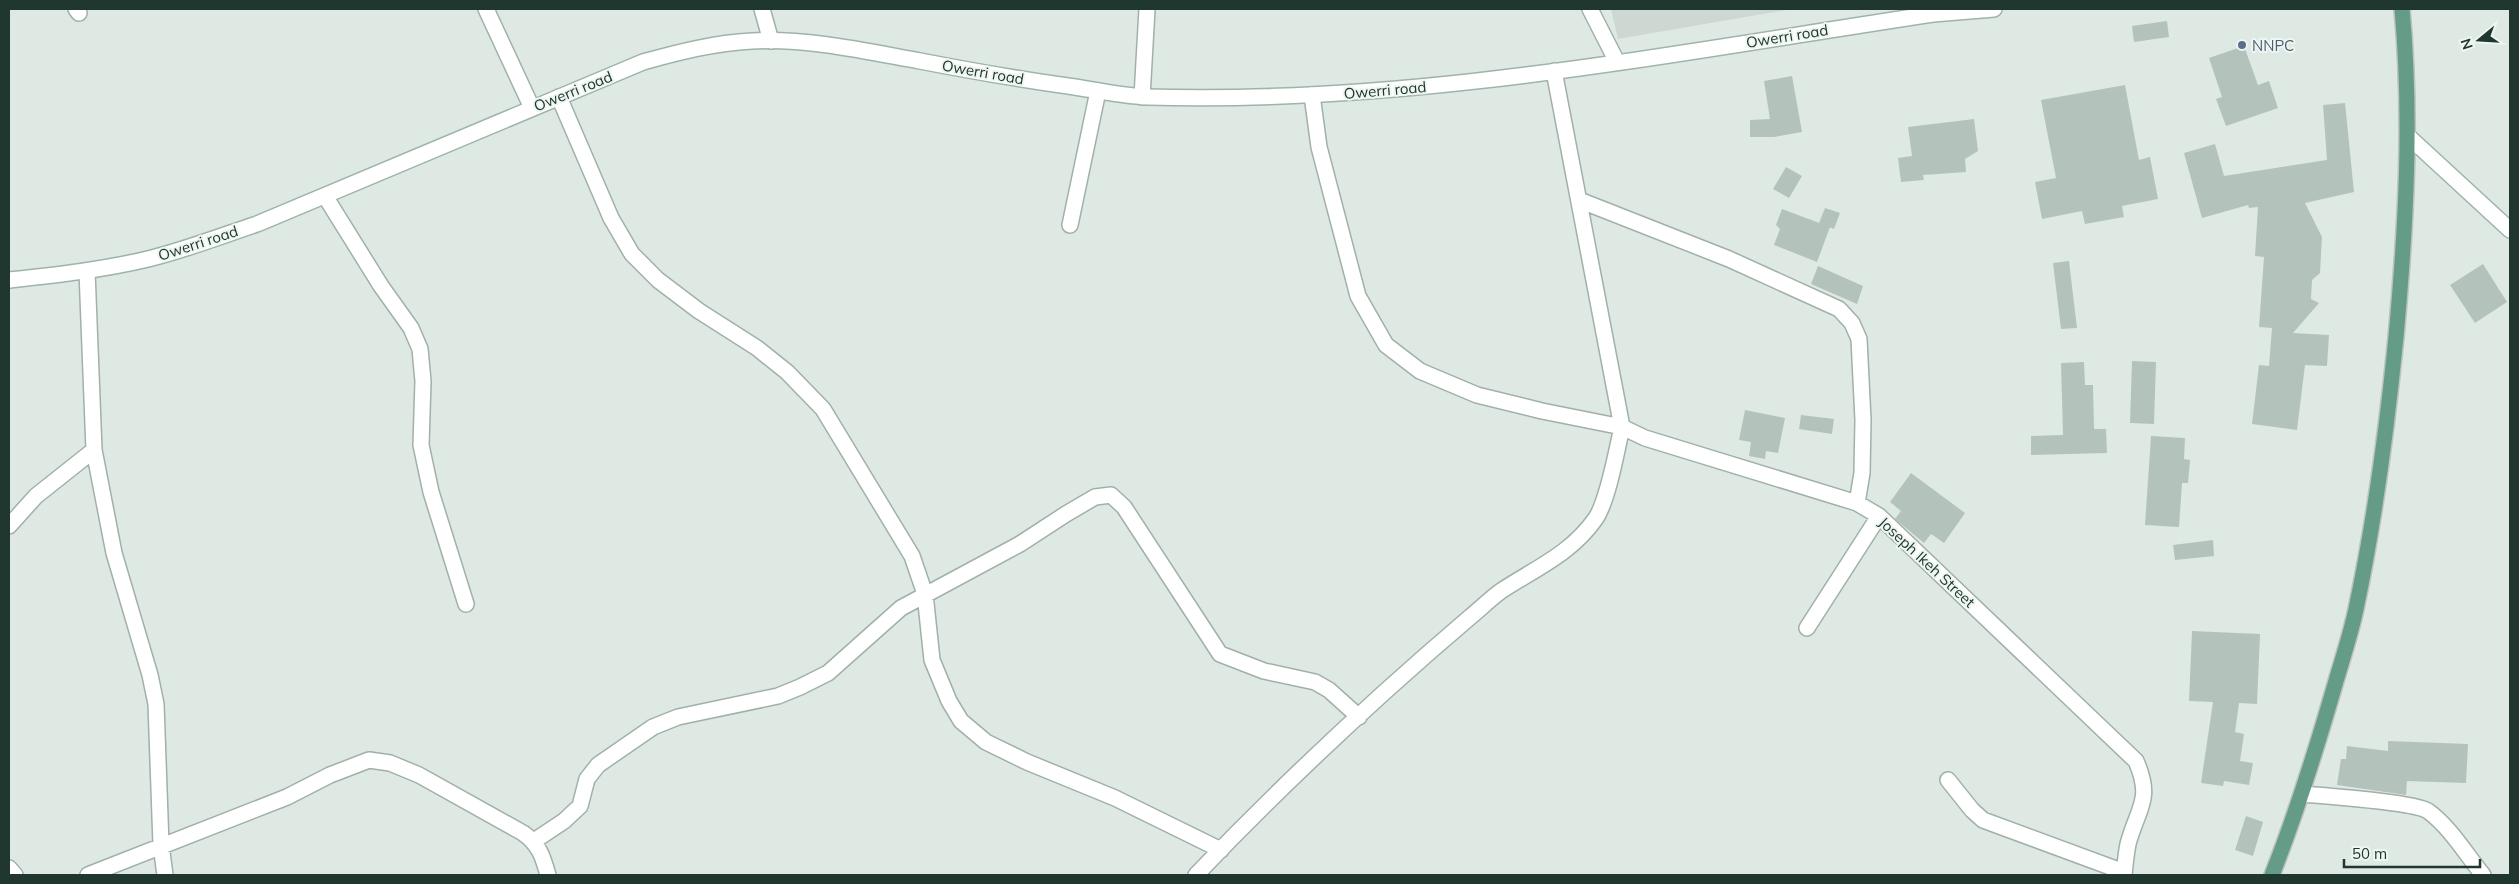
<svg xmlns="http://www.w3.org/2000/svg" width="2519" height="884" font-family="Mulish,sans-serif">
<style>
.built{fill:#ccd8d1}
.building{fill:#b3c3bb}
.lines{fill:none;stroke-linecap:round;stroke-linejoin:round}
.street-casing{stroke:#a1b0a9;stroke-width:18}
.secondary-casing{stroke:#9eb4a9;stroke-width:18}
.primary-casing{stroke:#bcc3c1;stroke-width:18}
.street{stroke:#fff;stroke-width:15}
.secondary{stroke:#fff;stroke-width:15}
.primary{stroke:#649c88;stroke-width:15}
.service-dot{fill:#5c6f8a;stroke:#eef6f1;stroke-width:2}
.labels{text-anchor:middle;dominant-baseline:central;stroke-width:4;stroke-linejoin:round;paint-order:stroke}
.street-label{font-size:15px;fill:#20372f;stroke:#eef6f1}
.service-label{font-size:15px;fill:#4e5e75;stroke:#eef6f1;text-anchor:start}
</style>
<rect width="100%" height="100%" fill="#dee9e3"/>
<!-- built -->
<path class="built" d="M1611,9H1792L1618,39Z"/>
<!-- building -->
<path class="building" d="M2167,21L2169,37L2134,42L2132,26Z
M2244,46L2258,85L2269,81L2278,108L2226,126L2216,99L2222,97L2209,58Z
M1792,76L1802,132L1774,137H1750V120L1770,119L1764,81Z
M2125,85L2139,160L2150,157L2158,199L2122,206L2124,217L2085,224L2082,211L2042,219L2035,182L2056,178L2041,100Z
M2345,103L2354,192L2305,203L2322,237L2320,273L2312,280L2311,299L2319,303L2293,333L2329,335L2327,366L2305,365L2297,430L2252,424L2259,365L2269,366L2272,328L2259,327L2264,257L2255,256L2258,207L2249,208L2248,205L2202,218L2184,153L2215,144L2224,176L2327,160L2323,105Z
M1974,119L1978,151L1965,159L1966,172L1923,175L1924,180L1901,182L1898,158L1912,156L1908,127Z
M1786,167L1802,176L1789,198L1773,189Z
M1825,208L1840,213L1834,229L1819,223Z
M1782,209L1830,227L1817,262L1774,245L1780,229L1776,225Z
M2069,261L2077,328L2061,329L2053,263Z
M2483,264L2507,302L2475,323L2450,285Z
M1818,266L1863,286L1857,304L1811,284Z
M2132,361L2156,362L2154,424L2130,423Z
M2084,362L2085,385H2093L2094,429H2106L2107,453L2031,455V436L2063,435L2061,363Z
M1745,410L1785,418L1778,453L1766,451L1765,459L1749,456L1751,442L1739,440Z
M1801,415L1834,419L1832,434L1799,429Z
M2151,436L2185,438L2184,459L2190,460L2188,483H2182L2179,527L2145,525Z
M1911,473L1965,513L1944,543L1931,534L1924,543L1895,519L1901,511L1890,502Z
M2213,540L2214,556L2175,560L2173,545Z
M2192,631L2260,634L2257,704L2239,703L2235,732L2244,734L2240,761L2253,763L2249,785L2224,781L2223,786L2201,783L2213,702L2189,701Z
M2388,741L2468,744L2466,783L2407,781L2406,795L2337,785L2341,759H2346L2347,746L2388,751Z
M2246,816L2263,822L2253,856L2235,850Z"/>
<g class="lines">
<!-- street casing -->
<g class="street-casing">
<path id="street" d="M76,9L79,13
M486,9L532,108
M762,9L771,41
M1590,9L1617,62
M1312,95L1319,147L1358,296L1386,345L1420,371L1477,395L1542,411L1622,427L1645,438L1857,503L1879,516L2136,761C2153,800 2138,807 2128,844C2126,854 2125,865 2124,875
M559,97L611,218L632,254L658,280L699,311L757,348L787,372L823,409L912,556L925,594L932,660L949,701L961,721L986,742L1027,762L1115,798L1221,850
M1142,97L1147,9
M325,196L381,286L411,328L420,349L423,381L421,445L431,492L466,604
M1579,200L1729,259L1839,309L1852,323L1859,339L1863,420L1862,473L1857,503
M1070,225L1098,91
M87,271L94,450L114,553L150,675L156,704L161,845L165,875
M9,526L36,496L94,450
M1807,628L1879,516
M1948,780L1972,810L1983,820L2124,872
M2302,794C2324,796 2414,802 2428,811C2450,827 2466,854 2483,875
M534,841L564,821L580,806L587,779L598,765L653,727L678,717L778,696L800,687L828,673L901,608L1020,544L1066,514L1095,497L1111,495L1124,507L1220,654L1264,671L1315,682L1329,690L1359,717
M9,868L15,875
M88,875L287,797L330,775L369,760L390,763L419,775L523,833C539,844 543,857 548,875
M1196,875C1282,785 1374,699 1469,618C1480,609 1490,599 1501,591C1536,568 1571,554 1596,518C1608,500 1617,449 1622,427L1554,71"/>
</g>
<!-- secondary casing -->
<g class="secondary-casing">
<path id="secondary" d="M2409,137L2510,230
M9,280C55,275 102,270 148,259C185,250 221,236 257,224L643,62C679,52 714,43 752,41C808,38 865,51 920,61C972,71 1023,80 1075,87C1099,91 1123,96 1147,97C1411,105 1673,53 1933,14L1994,9"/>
</g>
<!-- primary casing -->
<g class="primary-casing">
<path id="primary" d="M2272,875C2297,812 2317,747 2336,681C2343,657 2351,633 2356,609C2375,519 2387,428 2396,337C2406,227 2412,118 2402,9"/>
</g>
<!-- street -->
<use href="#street" class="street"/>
<!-- secondary -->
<use href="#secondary" class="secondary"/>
<!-- primary -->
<use href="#primary" class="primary"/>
</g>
<!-- markers -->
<circle class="service-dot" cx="2242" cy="45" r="5"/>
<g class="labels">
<!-- street labels -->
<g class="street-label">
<text transform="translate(1787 36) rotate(-9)">Owerri road</text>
<text transform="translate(983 72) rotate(10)">Owerri road</text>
<text transform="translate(1385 90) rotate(-5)">Owerri road</text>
<text transform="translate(573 91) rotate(-22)">Owerri road</text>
<text transform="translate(198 243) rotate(-18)">Owerri road</text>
<text transform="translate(1927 562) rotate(43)">Joseph Ikeh Street</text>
</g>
<!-- service labels -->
<g class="service-label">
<text x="2252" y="45">NNPC</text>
</g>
</g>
<!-- border -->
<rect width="2519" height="884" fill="none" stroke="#20372f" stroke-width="20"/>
<!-- north arrow -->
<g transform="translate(2479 40) rotate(252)" stroke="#eef6f1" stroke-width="4" paint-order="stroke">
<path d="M0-4L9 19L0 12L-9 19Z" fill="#20372f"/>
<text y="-8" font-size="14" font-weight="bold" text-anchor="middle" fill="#20372f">N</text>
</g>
<!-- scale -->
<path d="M2344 859v8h136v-8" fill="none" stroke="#20372f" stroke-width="2.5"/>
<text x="2352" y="859" font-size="15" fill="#20372f" stroke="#eef6f1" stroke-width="4" paint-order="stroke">50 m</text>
</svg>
